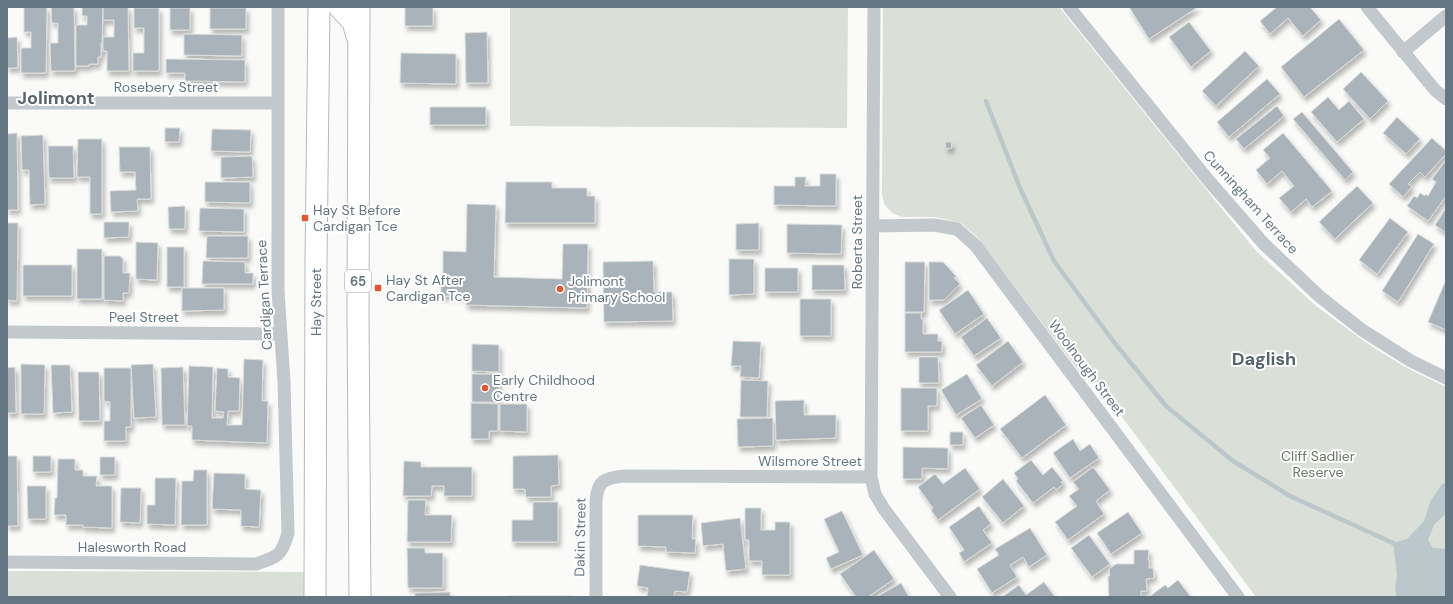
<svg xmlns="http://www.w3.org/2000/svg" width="1453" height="604" font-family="'DM Sans',sans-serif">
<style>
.green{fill:#dadfd7}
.water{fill:#bbc7cb}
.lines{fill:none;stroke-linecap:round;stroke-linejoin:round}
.stream{stroke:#bbc7cb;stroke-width:4.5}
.building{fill:#aab3b9;stroke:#dcdcda;filter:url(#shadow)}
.primary-casing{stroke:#b5babe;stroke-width:23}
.street{stroke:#c3c8cc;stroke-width:13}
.primary{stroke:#fff;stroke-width:21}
.poi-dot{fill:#e4572e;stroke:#fff;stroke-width:1.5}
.labels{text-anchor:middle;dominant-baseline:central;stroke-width:4;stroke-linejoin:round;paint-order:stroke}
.shield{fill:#fff;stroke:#939fa8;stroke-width:1}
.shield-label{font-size:13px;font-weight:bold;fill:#657683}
.street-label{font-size:14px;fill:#657683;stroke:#fff}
.poi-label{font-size:14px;fill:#657683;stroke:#fff;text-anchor:start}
.park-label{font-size:14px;fill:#687a64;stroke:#fff}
.district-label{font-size:18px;font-weight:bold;fill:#57646e;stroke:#fff}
</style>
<defs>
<filter id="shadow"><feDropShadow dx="2.5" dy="4.5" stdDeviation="2" flood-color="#0004"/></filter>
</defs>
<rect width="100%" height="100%" fill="#fafaf8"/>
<!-- green -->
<path class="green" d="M510,7H848L847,128L510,126Z
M883,7H1059L1256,251L1316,306L1368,344L1405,367L1446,387V597H1256L1099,386L1084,378L977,237L961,223L935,217H902L894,214L888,209L884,203L882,194Z
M7,571L305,572V597H7Z"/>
<!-- water -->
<path class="water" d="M1446,483V513L1434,525L1428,540L1433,548L1446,549V597H1397L1395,590L1397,574L1393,543L1407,539L1424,521L1431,500L1442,484Z"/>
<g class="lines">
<!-- stream -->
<path class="stream" d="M986,101L1020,188L1054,261L1113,341L1166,406L1233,461L1290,496L1393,543"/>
</g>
<!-- building -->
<path class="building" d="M24,7H47L46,73H21V48H31V32H24Z
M51,7H74L75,71H51L50,43H58V23H52Z
M82,7H103L102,43H101V57H98V64H89V66H76V25H87V16H82Z
M103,7H128L129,71H107V51H103V37H114V20H103Z
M405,7H433V26H405Z
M1129,7H1198L1149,39Z
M1277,7H1310L1321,20L1303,36L1288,18L1270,34L1260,21Z
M134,8H159V71H133V53H144V28H134Z
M170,8H190V30H170Z
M210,8H246V29H210Z
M1339,19L1364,50L1304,97L1281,67Z
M1189,22L1211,51L1191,67L1169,37Z
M487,32L488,83H466L465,33Z
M184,34L242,35V56L184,55Z
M17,37L18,68H7V38Z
M1245,51L1259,66L1216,106L1202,91Z
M401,53L456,54V84L400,83Z
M166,59L245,60V82L185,81V73H166Z
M1361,72L1388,101L1370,119L1343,89Z
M1267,79L1280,94L1229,137L1217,122Z
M1328,97L1339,110L1349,101L1364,119L1337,142L1311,112Z
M1277,106L1284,116L1244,149L1236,139Z
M430,107H486V125H430Z
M1302,112L1353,172L1345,180L1293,119Z
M1397,117L1420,139L1406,154L1383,133Z
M165,128H180L179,142H165Z
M212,129L251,130L250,152L211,151Z
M17,133L18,210H7V134Z
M1283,133L1332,191L1312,207L1306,199L1291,212L1279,198L1294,186L1282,171L1267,184L1256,170L1270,158L1263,150Z
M43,135L45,204L30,205L29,170H22L21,136Z
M1432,138L1446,151V154L1425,177L1420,172L1408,184L1412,187L1403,197L1389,184Z
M78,139H102V214H90V177H77Z
M945,142H951L952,148L946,149Z
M48,146H73L74,178H49Z
M119,147H150L151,199H137L138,211L111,212L110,191L136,190L135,172H120Z
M252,156L253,177L221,178V157Z
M1446,160V196L1428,221L1407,206L1414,196L1417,198L1420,193L1425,196L1426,194L1428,196L1436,182L1432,179Z
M820,174H836V206L774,205V186H795V177H806L805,186H820Z
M205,182H250V203L205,202Z
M506,182H552V188H587V196H595V223H505Z
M1357,186L1373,203L1335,239L1319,222Z
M467,204L496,205L494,277L562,279L563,244H588L587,308L466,305V296H441V274H443V251L466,252Z
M185,206V229H169L168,207Z
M200,208L244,209V232L199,231Z
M1446,208V233L1435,225Z
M1390,218L1408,232L1377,274L1359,260Z
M104,222H129V237L104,238Z
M7,223H18L17,301L7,300Z
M759,223V250H736V224Z
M787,224L842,225L841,254L787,253Z
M1418,234L1434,244L1398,302L1382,291Z
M207,236H248V258H206Z
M136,242L158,243L157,280L136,279Z
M167,247H184V287H167Z
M77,249H102V299H77Z
M104,256H121V258H123V273H130L129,293H123V301L104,300Z
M729,259H754V294L729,295Z
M203,261L245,262V273H253V284H202Z
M653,261L654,292H672L673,321L604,322L603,262Z
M905,262H925L924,312H905Z
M929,262H943L956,276L954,278L960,284L944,300H929Z
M23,265H72V296H23Z
M812,265H844L845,290H812Z
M765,268H798V292H765Z
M1446,280V330L1428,322Z
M182,288H224V310L182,311Z
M968,290L984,314L955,334L939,310Z
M800,299H831V336H800Z
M905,313H921V319H923V334H938V341H942V352H905Z
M987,318L1001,338L974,356L961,337Z
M733,341L761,342L759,378L740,377L741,366H731Z
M1008,341L1023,362L992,386L976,365Z
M472,344L499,345V372L472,371Z
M919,357H938L939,383H919Z
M244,359L263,360L262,401H268L267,443L192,440V426H187L189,366L213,367L212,418H223L224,412L215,411L217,368L228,369V377L240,378L239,411H228L227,425H242Z
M21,364L45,365L44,414H21Z
M153,364L156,417L134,418L131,365Z
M51,365H70L72,412L53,413Z
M15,367L16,413H7V368Z
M183,367L185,425H162L161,368Z
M104,368H131V427H126V441H104V421H110V402L104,401Z
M78,372H99L100,421H79Z
M472,374H499V402H472Z
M967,374L982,399L956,415L941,390Z
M741,380L768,381L767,417H740Z
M901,388H937V406H928V431H901Z
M1045,395L1066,425L1022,458L1000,429Z
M804,400V415H836V438L776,440L775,401Z
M471,403L498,404V431H489V439H471Z
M500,404H527V432L500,431Z
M981,405L994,425L975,438L961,418Z
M773,418V446L738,447L737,419Z
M950,432H963V445H950Z
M1073,439L1080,451L1090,444L1099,458L1070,478L1053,453Z
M903,447L948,448V469L922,468V479H903Z
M558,455L559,485L551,486V497H526L525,489H513V456Z
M7,456H17L18,526H7Z
M33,456H51V472H33Z
M100,457H115V475H100Z
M58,459H75V470H83V476H97L96,486H112V528L83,527V525H66V515H54L55,498H57Z
M1031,460L1043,475L1052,467L1063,481L1061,482L1063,484L1056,490L1054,487L1033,503L1016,481L1018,479L1014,473Z
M404,461L421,462V467H472V496H444V486H432L431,496H403Z
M1093,467L1110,490L1096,501L1104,514L1068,540L1055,522L1077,506L1069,496L1079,489L1073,482Z
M965,468L980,489L938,520L931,510L933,508L918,487L935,474L943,484Z
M194,470H207V525H181L182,481H193Z
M214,473L245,474V489L261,490L259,527L241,526V510L212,509Z
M155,478H176L175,525L147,524V505H155Z
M1003,479L1024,506L1003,523L982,497Z
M27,486H46V519H28Z
M121,488H141L140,523L120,522Z
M408,500H426L425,515H452L451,542H407Z
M533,502H558V542H512V520H533Z
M979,506L991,524L983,530L992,543L964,562L959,553L964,550L949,527Z
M745,508H761V530H775V522H790V575H762V561H749V540H745Z
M842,511L863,555L831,569L826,558L839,552L824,519Z
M1128,512L1142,533L1111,554L1097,533Z
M638,515H693L692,539H696L695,553L666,552V547L638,546Z
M740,518L746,569L726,571L723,544L703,546L701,523Z
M1030,528L1047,555L1029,567L1023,557L1010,565L1017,577L992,593L977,569L999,555L995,549Z
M1089,535L1110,564L1092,577L1071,548Z
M407,548H425V553H443V588H408Z
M874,550L894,579L868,597H856L840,574Z
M1134,550H1149L1148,560H1149V568H1153L1154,578L1146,579L1147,591H1141V597H1109L1108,576H1110L1109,569L1116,564H1134Z
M640,565L690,572L687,592L675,591L674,597H647L648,588L637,586Z
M1178,580L1190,596L1189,597H1149L1165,585L1168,588Z
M1044,582L1055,597H1002L1019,585L1026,595Z
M901,583L909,597H879L878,596Z
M450,592V597H415V593Z
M508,596H573V597H508Z"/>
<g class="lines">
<!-- primary casing -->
<g class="primary-casing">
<path id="primary" d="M339,7L353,22L357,36
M359,7L358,316L360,597
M315,597L316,263L319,7"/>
</g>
<!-- street -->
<path class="street" d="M874,7L871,477L875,494L884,509L950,597
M1069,7L1209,181L1264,244L1319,296L1362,330L1411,361L1446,378
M1367,7L1435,90L1446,99
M1403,52L1446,16
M7,103H278
M873,226L934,225L957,229L976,246L1238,597
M7,332L281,334
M7,562L256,564C278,557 282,555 288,533L284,382L278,291V7
M596,597V502C597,481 604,478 624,476L871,477"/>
<!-- primary -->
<use href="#primary" class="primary"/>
</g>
<!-- markers -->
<g class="poi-dot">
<rect x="301" y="214" width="8" height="8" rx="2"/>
<rect x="374" y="284" width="8" height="8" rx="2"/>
<circle cx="560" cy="289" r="4"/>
<circle cx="485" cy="388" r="4"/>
</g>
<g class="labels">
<!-- shield labels -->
<rect class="shield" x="345" y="270" width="26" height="22" rx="3"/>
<g class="shield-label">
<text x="358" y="281">65</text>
</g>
<!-- street labels -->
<g class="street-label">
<text x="166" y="87">Rosebery Street</text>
<text transform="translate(1251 202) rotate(48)">Cunningham Terrace</text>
<text transform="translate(857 242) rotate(-90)">Roberta Street</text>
<text transform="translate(264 295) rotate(-93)">Cardigan Terrace</text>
<text transform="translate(316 302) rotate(-90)">Hay Street</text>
<text x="144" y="317">Peel Street</text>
<text transform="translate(1087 368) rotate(53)">Woolnough Street</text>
<text x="810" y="461">Wilsmore Street</text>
<text transform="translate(580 537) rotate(-89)">Dakin Street</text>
<text x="132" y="547">Halesworth Road</text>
</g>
<!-- poi labels -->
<g class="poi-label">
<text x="313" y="210">Hay St Before<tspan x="313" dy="16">Cardigan Tce</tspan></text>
<text x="386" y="280">Hay St After<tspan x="386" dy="16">Cardigan Tce</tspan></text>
<text x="568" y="281">Jolimont<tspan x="568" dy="16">Primary School</tspan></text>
<text x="493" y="380">Early Childhood<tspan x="493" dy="16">Centre</tspan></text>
</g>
<!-- park labels -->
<g class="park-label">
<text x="1318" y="456">Cliff Sadlier<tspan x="1318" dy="16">Reserve</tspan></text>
</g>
<!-- district labels -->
<g class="district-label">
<text x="56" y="98">Jolimont</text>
<text x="1264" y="359">Daglish</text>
</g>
</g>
<!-- border -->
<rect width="1453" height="604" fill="none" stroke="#657683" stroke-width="16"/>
</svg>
